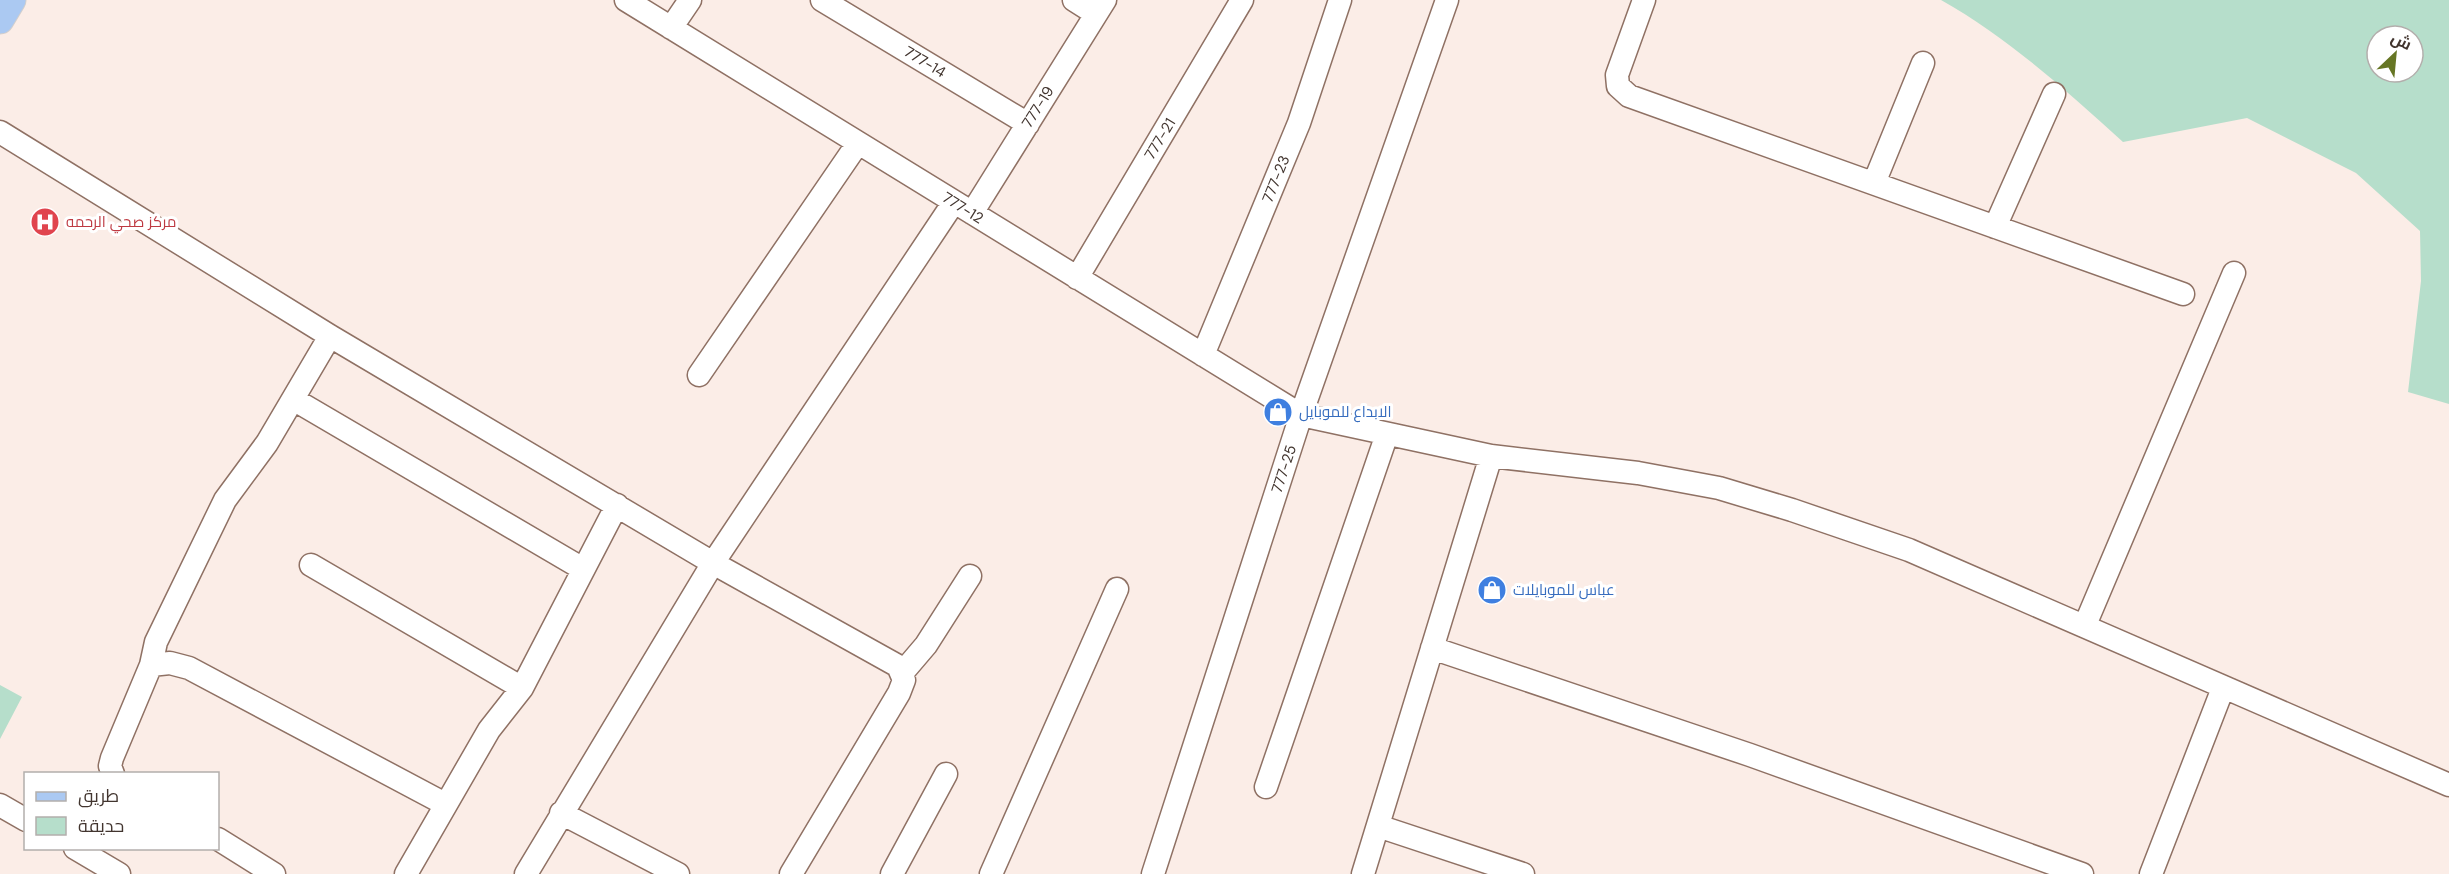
<svg xmlns="http://www.w3.org/2000/svg" width="2449" height="874" font-family="'DM Sans',Cairo,sans-serif">
<style>
.green{fill:#b6decb;fill-rule:evenodd}
.lines{fill:none;stroke-linecap:round;stroke-linejoin:round}
.minor-casing{stroke:#8f7164;stroke-width:25}
.major-casing{stroke:#d2cfcd;stroke-width:29}
.minor{stroke:#fff;stroke-width:22}
.major{stroke:#abc9f2;stroke-width:27}
.labels{text-anchor:middle;dominant-baseline:central;stroke-width:6;stroke-linejoin:round;paint-order:stroke}
.street-label{font-size:15px;fill:#42352f;stroke:#fff}
.health-label{font-size:15px;fill:#be3a42;stroke:#fff;text-anchor:start}
.shop-label{font-size:15px;fill:#366cbe;stroke:#fff;text-anchor:start}
</style>
<rect width="100%" height="100%" fill="#fbede7"/>
<!-- green -->
<path class="green" d="M1941,0H2449V404L2408,392L2421,281L2420,231L2356,173L2247,118L2123,142C2067,91 2007,37 1941,0ZM2377,36H2413V72H2377Z
M0,685L22,697L0,739Z"/>
<g class="lines">
<!-- minor casing -->
<g class="minor-casing">
<path id="minor" d="M626,0L1301,415L1491,456L1638,473L1719,488L1792,510L1909,550L2449,785
M822,0L1028,124
M1074,0L1096,14
M1644,0L1617,75L1618,86L1629,96L2183,294
M671,28L690,0
M0,132L330,336L713,563L898,666L904,680L899,693L791,874
M1874,183L1923,63
M972,213L1105,0
M1995,227L2054,94
M1077,278L1242,0
M1203,355L1299,123L1340,0
M699,375L858,143
M293,399L583,569
M311,565L522,688
M2085,625L2234,273
M1432,648L1750,755L2082,874
M151,665L170,663L189,668L445,804
M903,672L926,645L970,576
M113,774L110,766L112,758L151,665L156,642L225,500L267,443L330,336
M1266,787L1387,434
M0,805L26,820
M561,813L678,874
M1378,826L1523,874
M218,839L274,874
M75,848L119,874
M406,874L489,730L522,688L617,505
M526,874L713,563L954,202
M892,874L946,774
M991,874L1117,589
M1153,874L1301,415L1447,0
M1363,874L1491,456
M2151,874L2223,688"/>
</g>
<!-- major casing -->
<g class="major-casing">
<path id="major" d="M0,20L12,0"/>
</g>
<!-- minor -->
<use href="#minor" class="minor"/>
<!-- major -->
<use href="#major" class="major"/>
</g>
<!-- icons -->
<defs>
<g id="hospital-disc" transform="scale(1.5)"><circle r="9.5" fill="#e0444e" stroke="#fff"/><path d="M-5-5h3v3.5h4V-5h3V5h-3V1.5h-4V5h-3Z" fill="#fff"/></g>
<g id="shop-disc" transform="scale(1.5)"><circle r="9.5" fill="#3f7fe0" stroke="#fff"/><path d="M-5-2.5h2.3a2.7 3.5 0 0 1 5.4 0H5L5.5 6h-11ZM-1.5-2.5h3a1.5 2.3 0 0 0-3 0Z" fill="#fff"/></g>
</defs>
<g fill-rule="evenodd">
<use href="#hospital-disc" x="45" y="222"/>
<use href="#shop-disc" x="1278" y="412"/>
<use href="#shop-disc" x="1492" y="590"/>
</g>
<g class="labels">
<!-- street labels -->
<g class="street-label">
<text transform="translate(925 62) rotate(31)">777-14</text>
<text transform="translate(1038 107) rotate(-58)">777-19</text>
<text transform="translate(1160 139) rotate(-59)">777-21</text>
<text transform="translate(1276 179) rotate(-68)">777-23</text>
<text transform="translate(963 208) rotate(32)">777-12</text>
<text transform="translate(1284 469) rotate(-72)">777-25</text>
</g>
<!-- health labels -->
<g class="health-label">
<text x="66" y="222">مركز صحي الرحمه</text>
</g>
<!-- shop labels -->
<g class="shop-label">
<text x="1299" y="412">الابداع للموبايل</text>
<text x="1513" y="590">عباس للموبايلات</text>
</g>
</g>
<!-- legend -->
<rect x="24" y="772" width="195" height="78" fill="#ffffff" stroke="#b3aeac" stroke-width="1.5"/>
<rect x="36" y="792" width="30" height="9" fill="#abc9f2" stroke="#b3aeac" stroke-width="1.5"/>
<text x="78" y="802" font-size="18" fill="#42352f">طريق</text>
<rect x="36" y="817" width="30" height="18" fill="#b6decb" stroke="#b3aeac" stroke-width="1.5"/>
<text x="78" y="832" font-size="18" fill="#42352f">حديقة</text>
<!-- north arrow -->
<g transform="translate(2395 54) rotate(26)"><circle r="28" fill="#ffffff" stroke="#b3aeac" stroke-width="1.5"/>
<path d="M0-4.5L10 22L0 15L-10 22Z" fill="#667624"/>
<text y="-9" font-size="16" font-weight="bold" text-anchor="middle" fill="#42352f">ش</text>
</g>
</svg>
